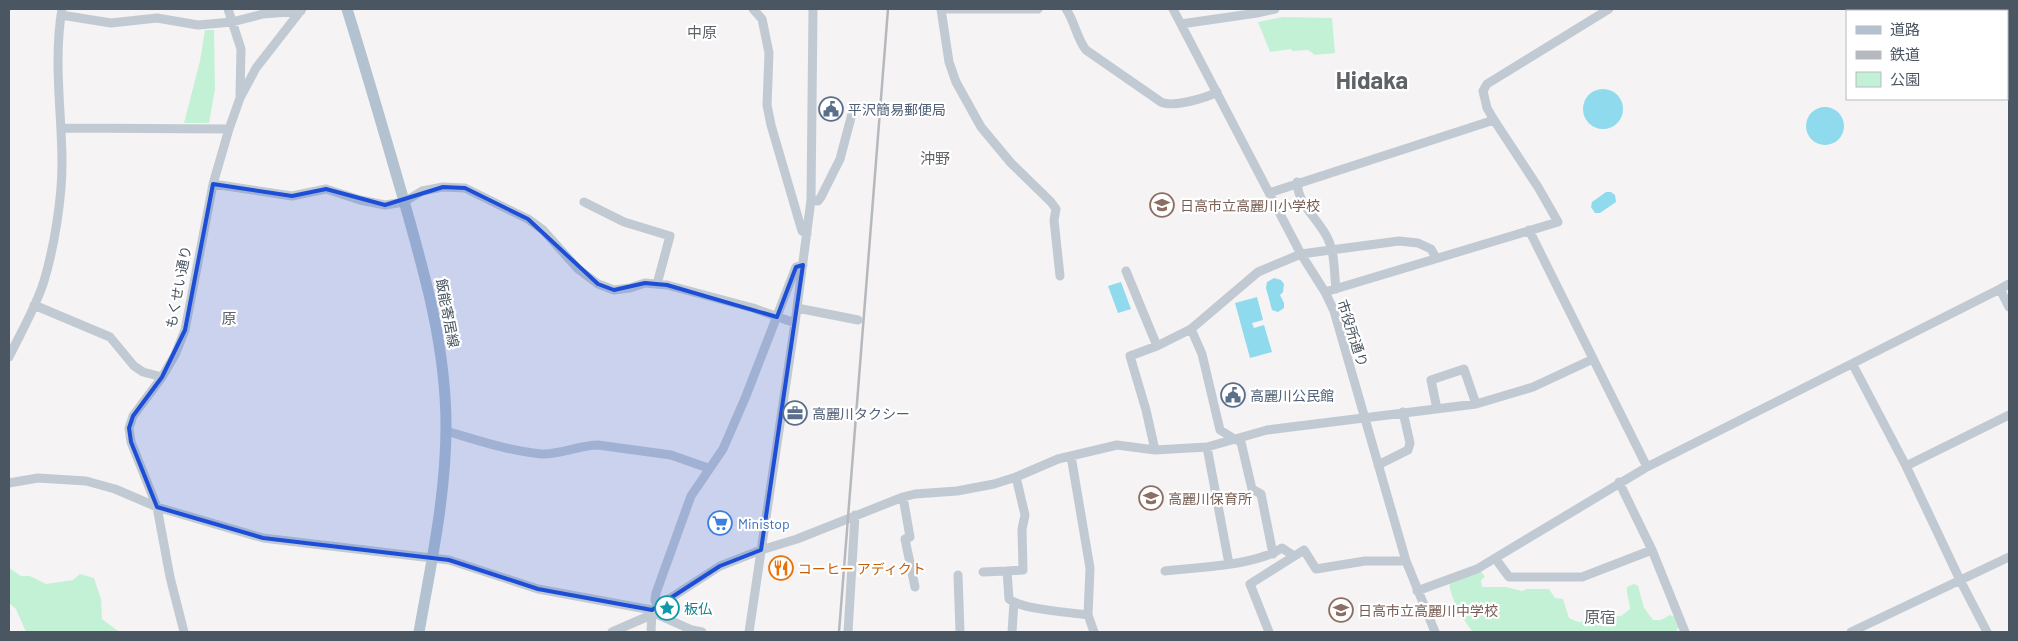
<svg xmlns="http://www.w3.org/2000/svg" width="2018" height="641" font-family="Barlow,'Noto Sans JP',sans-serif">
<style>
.green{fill:#c3f1d5}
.water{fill:#90daee}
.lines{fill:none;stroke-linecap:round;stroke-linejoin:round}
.minor{stroke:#c1cad2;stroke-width:9}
.major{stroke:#b3c2d1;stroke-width:11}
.rail{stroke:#b5b8bd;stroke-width:2.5}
.marked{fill:#1d4ed8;fill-opacity:0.2;stroke:#1d4ed8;stroke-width:4;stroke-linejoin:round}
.labels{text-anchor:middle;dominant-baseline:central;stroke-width:4.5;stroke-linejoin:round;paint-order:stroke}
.service-label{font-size:14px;fill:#4e5e75;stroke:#fff;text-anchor:start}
.education-label{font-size:14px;fill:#785e54;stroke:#fff;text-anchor:start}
.street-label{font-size:14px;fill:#4a5661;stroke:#fff}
.shop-label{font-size:14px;fill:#366cbe;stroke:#fff;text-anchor:start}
.food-label{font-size:14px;fill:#c56008;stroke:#fff;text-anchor:start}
.culture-label{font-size:14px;fill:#0d838f;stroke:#fff;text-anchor:start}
.neighbourhood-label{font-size:15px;fill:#5f6368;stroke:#fff}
.quarter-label{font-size:16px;fill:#5f6368;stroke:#fff}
.town-label{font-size:24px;font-weight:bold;fill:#5f6368;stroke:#fff}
</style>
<rect width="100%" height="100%" fill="#f5f3f3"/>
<!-- green -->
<path class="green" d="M1283,17L1332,18L1335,53L1315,55L1308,50L1292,51L1291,49L1270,52L1258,22Z
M205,30H214L215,89L209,123H184L200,61Z
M9,568L21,576H30L46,584L73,580L80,574L94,578L101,599L102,619L119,632H26L16,609L9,603Z
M1481,571L1485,577L1481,580L1482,587H1506L1522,591L1527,589H1549L1555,598L1563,599L1569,618L1578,622L1591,621L1599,618L1621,616L1630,609C1630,601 1626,595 1627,587L1634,584L1638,586L1644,608L1653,620H1661L1670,615L1675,617L1679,626L1676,632H1473C1465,623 1447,593 1450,582Z"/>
<!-- water -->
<path class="water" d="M1583 109a20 20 0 1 1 40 0a20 20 0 1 1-40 0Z
M1806 126a19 19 0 1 1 38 0a19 19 0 1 1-38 0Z
M1606,192H1611L1615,195L1616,202L1600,213H1595L1591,207L1592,202Z
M1274,278L1281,280L1284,284L1283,292L1280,295L1284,303V308L1278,312L1272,310L1266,288L1267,282Z
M1121,282L1131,309L1118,313L1108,286Z
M1257,297L1263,320L1252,323L1254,328L1264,325L1272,352L1250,358L1235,303Z"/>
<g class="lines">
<!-- minor -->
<path class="minor" d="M228,9L241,49L240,95
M753,9L762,19L769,53L767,105L771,125L802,231L807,234
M941,9L949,62L956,82L981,127L1011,163L1051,202L1056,209L1054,220L1060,276
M947,9H1038
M1066,9C1075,22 1076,37 1086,50L1161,102C1172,108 1206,98 1217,92
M1173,9L1301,254L1325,292L1334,311L1406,561L1435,632
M61,15L111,23L157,18L198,25L232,22L263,14L301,11
M1181,24L1257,13L1275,9
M61,128L229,129
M1297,182C1298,206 1319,219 1328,239C1335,254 1334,272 1336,289
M213,184L292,196L326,189L360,200L385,205L404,202L422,191L443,187L465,188L528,219L543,230L578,269L598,284L614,290L630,288L645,283L667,285L753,308L795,323
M1269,193L1494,120
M811,200L818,201L821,197L840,159L853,110
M584,202L624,222L670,236L657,284
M1529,230L1647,467
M1126,271L1157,346
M2000,289L2009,284
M1325,292L1558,222L1538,187L1494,120L1487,108L1483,91L1487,84L1609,9
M34,305L110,337L134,366L143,372L162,377
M797,308L858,320
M1191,329L1202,354L1220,430L1236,440
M9,357C21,332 36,307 44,281C54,248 62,199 62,164C62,112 53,62 62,9
M1853,365L1906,466
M1437,409L1431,380L1464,369L1476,404
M446,431C477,440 509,451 541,454C561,455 579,445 598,445L671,455L708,468
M1240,438L1252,489L1261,494L1273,554
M1207,447L1229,564
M1155,450L1146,410L1130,356L1157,346L1191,329L1258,272L1301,254L1399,241L1418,243L1431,249L1436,258
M1071,456L1090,568L1088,615L1094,632
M1378,465L1408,450L1410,443L1403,412
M1016,477L1025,515L1022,529L1023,570L1007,571L1009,599C1023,610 1069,612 1088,615
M1619,482L1652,550L1685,632
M9,483L38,478L86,481L115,489L157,507L263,538L449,560L538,589L652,610L656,614L692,630L702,632
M903,497L910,537L905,539L915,587
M1495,558L1509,577H1582L1652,550
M1165,571C1199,567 1254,566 1282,548L1294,556
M983,572L1007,571
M958,575L960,632
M1417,591L1477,569L1647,467L2000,289L2009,307
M657,606L655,600L656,593L691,496L723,449L746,396L796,267L803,265
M184,632L170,577L157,507L131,442L129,428L133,416L162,377L175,355L185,330L213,184L229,129L240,98L256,68L302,9
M612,632L651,615
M651,632L652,610L720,566L761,550L797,539L903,497L915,494L957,491L994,484L1016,477L1058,459L1117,445L1155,450L1207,447L1267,430L1476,404L1533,387L1593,359
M749,632L795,323L811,200L813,9
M848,632L855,515
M1012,632L1014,602
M1269,632L1250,584L1304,550L1316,569L1365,561H1406
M1851,632L2009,557
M1987,632L1960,580L1906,466L2009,415"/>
<!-- major -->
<path class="major" d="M347,9C366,70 384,132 402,194C424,271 446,346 446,426C446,496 431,564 419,632"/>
<!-- rail -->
<path class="rail" d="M839,632L888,9"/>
</g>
<!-- marked area -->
<path class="marked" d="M213,184L292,196L326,189L385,205L443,187L465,188L528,219L598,284L614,290L645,283L667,285L777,317L796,267L803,265L761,550L720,566L652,610L538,589L449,560L263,538L157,507L131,442L129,428L133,416L162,377L185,330Z"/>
<!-- icons -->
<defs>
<g id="civic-ring" transform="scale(1.25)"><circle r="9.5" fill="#fff" stroke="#5c6f8a" stroke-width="1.5"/><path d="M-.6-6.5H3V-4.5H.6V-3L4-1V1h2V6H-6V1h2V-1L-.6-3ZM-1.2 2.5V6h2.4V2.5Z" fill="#5c6f8a"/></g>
<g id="school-ring" transform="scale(1.25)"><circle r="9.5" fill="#fff" stroke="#8d6e63" stroke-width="1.5"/><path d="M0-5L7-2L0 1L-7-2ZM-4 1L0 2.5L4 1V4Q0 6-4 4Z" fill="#8d6e63"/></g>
<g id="office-ring" transform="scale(1.25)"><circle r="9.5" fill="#fff" stroke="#5c6f8a" stroke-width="1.5"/><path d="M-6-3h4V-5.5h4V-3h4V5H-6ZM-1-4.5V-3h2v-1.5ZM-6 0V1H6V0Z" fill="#5c6f8a"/></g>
<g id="supermarket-ring" transform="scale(1.25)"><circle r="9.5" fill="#fff" stroke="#3f7fe0" stroke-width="1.5"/><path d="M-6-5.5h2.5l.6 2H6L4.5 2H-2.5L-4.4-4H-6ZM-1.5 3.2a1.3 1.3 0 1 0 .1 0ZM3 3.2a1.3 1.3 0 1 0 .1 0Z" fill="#3f7fe0"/></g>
<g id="restaurant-ring" transform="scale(1.25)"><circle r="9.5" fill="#fff" stroke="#e8710a" stroke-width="1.5"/><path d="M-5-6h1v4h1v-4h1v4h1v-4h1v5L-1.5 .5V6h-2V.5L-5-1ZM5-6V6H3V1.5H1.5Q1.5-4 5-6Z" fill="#e8710a"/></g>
<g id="sight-ring" transform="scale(1.25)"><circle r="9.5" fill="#fff" stroke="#0f9aa8" stroke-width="1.5"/><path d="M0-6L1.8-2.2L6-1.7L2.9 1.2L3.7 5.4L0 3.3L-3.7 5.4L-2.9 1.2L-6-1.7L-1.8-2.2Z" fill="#0f9aa8"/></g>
</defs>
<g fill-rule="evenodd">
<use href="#civic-ring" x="831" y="109"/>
<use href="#school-ring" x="1162" y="205"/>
<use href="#civic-ring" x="1233" y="395"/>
<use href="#office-ring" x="795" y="413"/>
<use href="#school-ring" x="1151" y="498"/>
<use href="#supermarket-ring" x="720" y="523"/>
<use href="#restaurant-ring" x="781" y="568"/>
<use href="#sight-ring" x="667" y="608"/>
<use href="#school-ring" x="1341" y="610"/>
</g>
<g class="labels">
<!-- service labels -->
<g class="service-label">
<text x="848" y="109">平沢簡易郵便局</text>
<text x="1250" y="395">高麗川公民館</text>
<text x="812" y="413">高麗川タクシー</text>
</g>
<!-- education labels -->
<g class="education-label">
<text x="1180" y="205">日高市立高麗川小学校</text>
<text x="1168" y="498">高麗川保育所</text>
<text x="1358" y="610">日高市立高麗川中学校</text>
</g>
<!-- street labels -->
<g class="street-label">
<text transform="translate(178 287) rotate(-79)">もくせい通り</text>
<text transform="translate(448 313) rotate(79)">飯能寄居線</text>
<text transform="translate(1353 333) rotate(72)">市役所通り</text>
</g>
<!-- shop labels -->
<g class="shop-label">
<text x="738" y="523">Ministop</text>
</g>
<!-- food labels -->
<g class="food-label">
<text x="798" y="568">コーヒー アディクト</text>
</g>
<!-- culture labels -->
<g class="culture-label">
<text x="684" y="608">板仏</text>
</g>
<!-- neighbourhood labels -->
<g class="neighbourhood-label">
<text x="702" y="32">中原</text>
<text x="935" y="158">沖野</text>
<text x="229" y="318">原</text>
</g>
<!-- quarter labels -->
<g class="quarter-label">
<text x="1600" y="616">原宿</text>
</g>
<!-- town labels -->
<g class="town-label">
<text x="1372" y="79">Hidaka</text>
</g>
</g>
<!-- border -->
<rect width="2018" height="641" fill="none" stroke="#4a5661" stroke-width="20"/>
<!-- legend -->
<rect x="1846" y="10" width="162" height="90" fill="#ffffff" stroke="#b7bbc0"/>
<rect x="1856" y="26" width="25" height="8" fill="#b3c2d1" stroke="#b7bbc0"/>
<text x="1890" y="35" font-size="15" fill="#4a5661">道路</text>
<rect x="1856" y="51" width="25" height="8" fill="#b5b8bd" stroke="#b7bbc0"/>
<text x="1890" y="60" font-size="15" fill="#4a5661">鉄道</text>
<rect x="1856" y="72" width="25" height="15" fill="#c3f1d5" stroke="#b7bbc0"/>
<text x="1890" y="85" font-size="15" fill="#4a5661">公園</text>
</svg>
